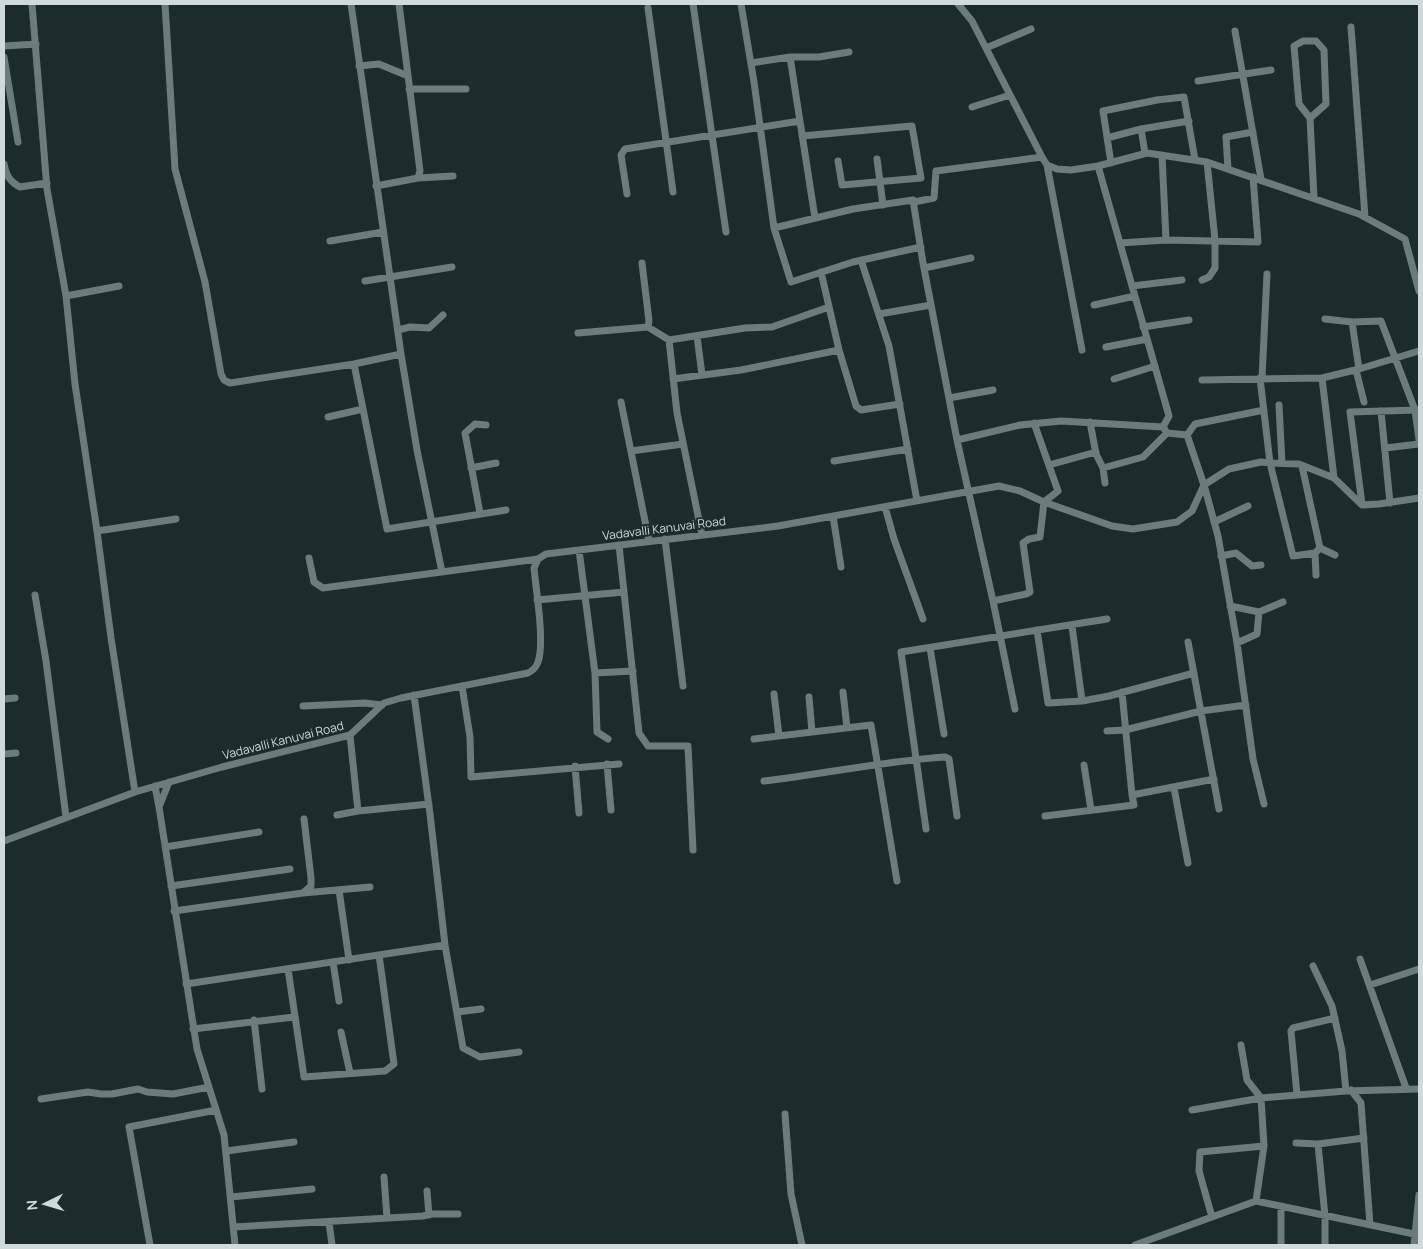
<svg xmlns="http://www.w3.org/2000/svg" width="1423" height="1249" font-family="Manrope,sans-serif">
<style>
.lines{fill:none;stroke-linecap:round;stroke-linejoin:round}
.minor{stroke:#6c7c7d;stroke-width:7}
.labels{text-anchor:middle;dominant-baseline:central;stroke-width:4;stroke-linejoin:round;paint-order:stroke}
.street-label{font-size:12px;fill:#d1dadb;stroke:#1c2b2c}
</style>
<rect width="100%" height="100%" fill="#1c2b2c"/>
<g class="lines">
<!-- minor -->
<path class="minor" d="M32,4L47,189L66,296
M165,4L175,169L205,282L221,374L224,380L230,383L354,364L401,354
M351,4L401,354L417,450L442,572
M693,4L726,232
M741,4L754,82L774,228L791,282L853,262L921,247
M958,4L972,21L1042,157
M648,8L673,192
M1351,27L1365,217
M1235,31L1261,179
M4,46L36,44
M986,48L1031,29
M4,57L18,142
M790,57L815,218
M751,63L790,57H819L849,52
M359,66L379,64L408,76
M1198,81L1271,70
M409,89H466
M972,107L1010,95
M1310,118L1326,104L1324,50L1316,41H1303L1294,46L1299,104L1310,118L1314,198
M1141,129L1145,153
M802,136L912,126L921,178L842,185L838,161
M1107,138L1141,129L1189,121
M1162,155L1166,240L1258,242L1253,177
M877,159L883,205
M1111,163L1103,111L1157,100L1184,97L1195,160
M4,164C6,175 10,182 20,187L47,183
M1047,165L1082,350
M1098,166L1169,416L1163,427L1167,433L1187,435L1204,485L1218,536L1237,643L1253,759L1264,804
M1228,169L1226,137L1253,132
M418,178L453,176
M376,186L418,178L420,171L399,4
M627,194L621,155L625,149L800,121
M914,202L934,198L936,171L1042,157L1047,165L1057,169L1071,170L1098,166L1147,153L1207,162L1359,214L1405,239L1419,291
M774,228L853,209L913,200L923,263L957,440L1020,425L1061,421L1163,427
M330,241L383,232
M1120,243L1166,240
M861,260L889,346L917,501
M642,263L649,321L648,327
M924,268L971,258
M821,272L839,350L856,406L861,410L900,404
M1202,280L1209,277L1215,268V240L1207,162
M365,281L452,267
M119,286L66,296L75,384L97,531L111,638L135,792
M1132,286L1182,280
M1094,305L1135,296
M879,314L931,305
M1325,319L1352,322L1381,321L1415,410L1419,440
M1352,322L1359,369
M1143,327L1189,320
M398,330L410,327L429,328L443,315
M578,333L648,327L669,340
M697,336L702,375
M1106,347L1147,339
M354,364L387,529L506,510
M1356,370L1364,402
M1260,378L1270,463L1293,556L1315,553L1320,548L1335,555
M1262,378L1267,274
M1322,378L1334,478
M673,379L741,370L839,350
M1114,379L1155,366
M1202,380L1322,378L1359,369L1419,351
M949,398L993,390
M621,402L649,541
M1279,405L1282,463
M1381,411L1390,503
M328,417L363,409
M1090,422L1096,454L1103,468L1105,483
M1187,435L1195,424L1264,410
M957,440L993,601L1015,709
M1385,448L1419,444
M631,451L683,444
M834,461L908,449
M1049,465L1096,452
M1302,466L1320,548
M471,468L496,463
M1103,468L1143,457L1167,433
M1362,504L1350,412L1418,410
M885,507L894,539L923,619
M480,513L465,433L475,424L486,425
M833,516L841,567
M1214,522L1248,506
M97,531L176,519
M702,535L677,413L669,340L745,328L772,327L829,307
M665,539L683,686
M619,545L639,733L648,746H688L693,850
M579,550L595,673L597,732L608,739
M1315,553L1316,575
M1221,556L1236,553L1252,566L1261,565
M309,558L314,582L323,588L538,559
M35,595L46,661L66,817
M537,600L624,592
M993,601L1026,594L1030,592L1023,543L1029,539L1040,537L1044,502L1058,491L1034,423
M1230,606L1259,612L1283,602
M1072,626L1082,701
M1037,630L1048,703L1082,701L1109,696L1194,673
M1188,642L1219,809
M1237,643L1257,634L1259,612
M930,648L944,734
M595,673L633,671
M462,686L470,737L471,777L619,764
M843,692L847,728
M1122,692L1132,795
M774,694L779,736
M414,695L430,814L445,945L463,1048L480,1057L519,1052
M809,697L812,732
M4,699L15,698
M303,706L365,703L382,705
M1107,731L1125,730L1201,711L1246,705
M350,735L358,811L429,804
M754,739L871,725L897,881
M4,754L16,753
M607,764L611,810
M1084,765L1091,810
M575,766L579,813
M764,781C825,774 884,761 945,757L949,759L957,816
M169,782L159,807L197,1049L224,1135L235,1245
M155,786L159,807
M1174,788L1188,863
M337,815L358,811
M1045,816L1134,805L1132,795L1214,779
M926,829L901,652L1107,619
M4,841L135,792L222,767L350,735L384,703L401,698L528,673C533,670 536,668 538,662C545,643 536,590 534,568L538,559L546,554L778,526L999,486L1020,491L1044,502L1112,526L1133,529L1177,522L1192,511L1204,485L1229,469L1261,462L1270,463L1299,464L1334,478L1362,505L1379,504L1419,498
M165,847L259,832
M171,886L290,869
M339,890L349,960
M303,893L370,887
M174,911L303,893L311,886V878L304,819
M1360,959L1406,1088
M333,962L339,1001
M1313,966L1332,1006L1342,1051L1346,1091
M288,969L304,1077L385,1071L394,1064L379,955
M186,984L445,945
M1370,985L1419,969
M457,1012L481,1009
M254,1020L262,1089
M193,1029L294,1017
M341,1032L350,1073
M1241,1045L1247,1080L1261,1098L1264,1146L1256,1201
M1351,1090L1361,1103L1370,1225
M1297,1095L1291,1031L1293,1028L1335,1018
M41,1099L88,1092L101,1094H112L138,1089L147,1092L173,1094L209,1087
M1192,1110L1261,1098L1346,1091L1419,1089
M785,1114L791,1194L802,1245
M1296,1143L1318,1144L1364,1138
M1318,1144L1325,1216V1245
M226,1151L294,1142
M384,1177L387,1218
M427,1191L429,1215
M231,1197L312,1189
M1281,1207V1245
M1212,1217L1199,1171L1200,1152L1264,1146
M329,1222L332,1245
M234,1227L423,1216L431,1214H458
M150,1245L129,1127L216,1110
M1135,1245L1256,1201L1414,1234
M1414,1245L1419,1195"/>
</g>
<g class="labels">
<!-- street labels -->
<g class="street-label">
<text transform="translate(664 528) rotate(-7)">Vadavalli Kanuvai Road</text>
<text transform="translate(283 740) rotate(-14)">Vadavalli Kanuvai Road</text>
</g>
</g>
<!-- border -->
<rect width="1423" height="1249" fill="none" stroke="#d1dadb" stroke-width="10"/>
<!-- north arrow -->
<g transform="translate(45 1204) rotate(265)" stroke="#1c2b2c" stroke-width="4" paint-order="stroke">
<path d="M0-4L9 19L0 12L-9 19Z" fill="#d1dadb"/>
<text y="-8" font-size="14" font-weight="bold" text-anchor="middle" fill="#d1dadb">N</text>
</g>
</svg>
